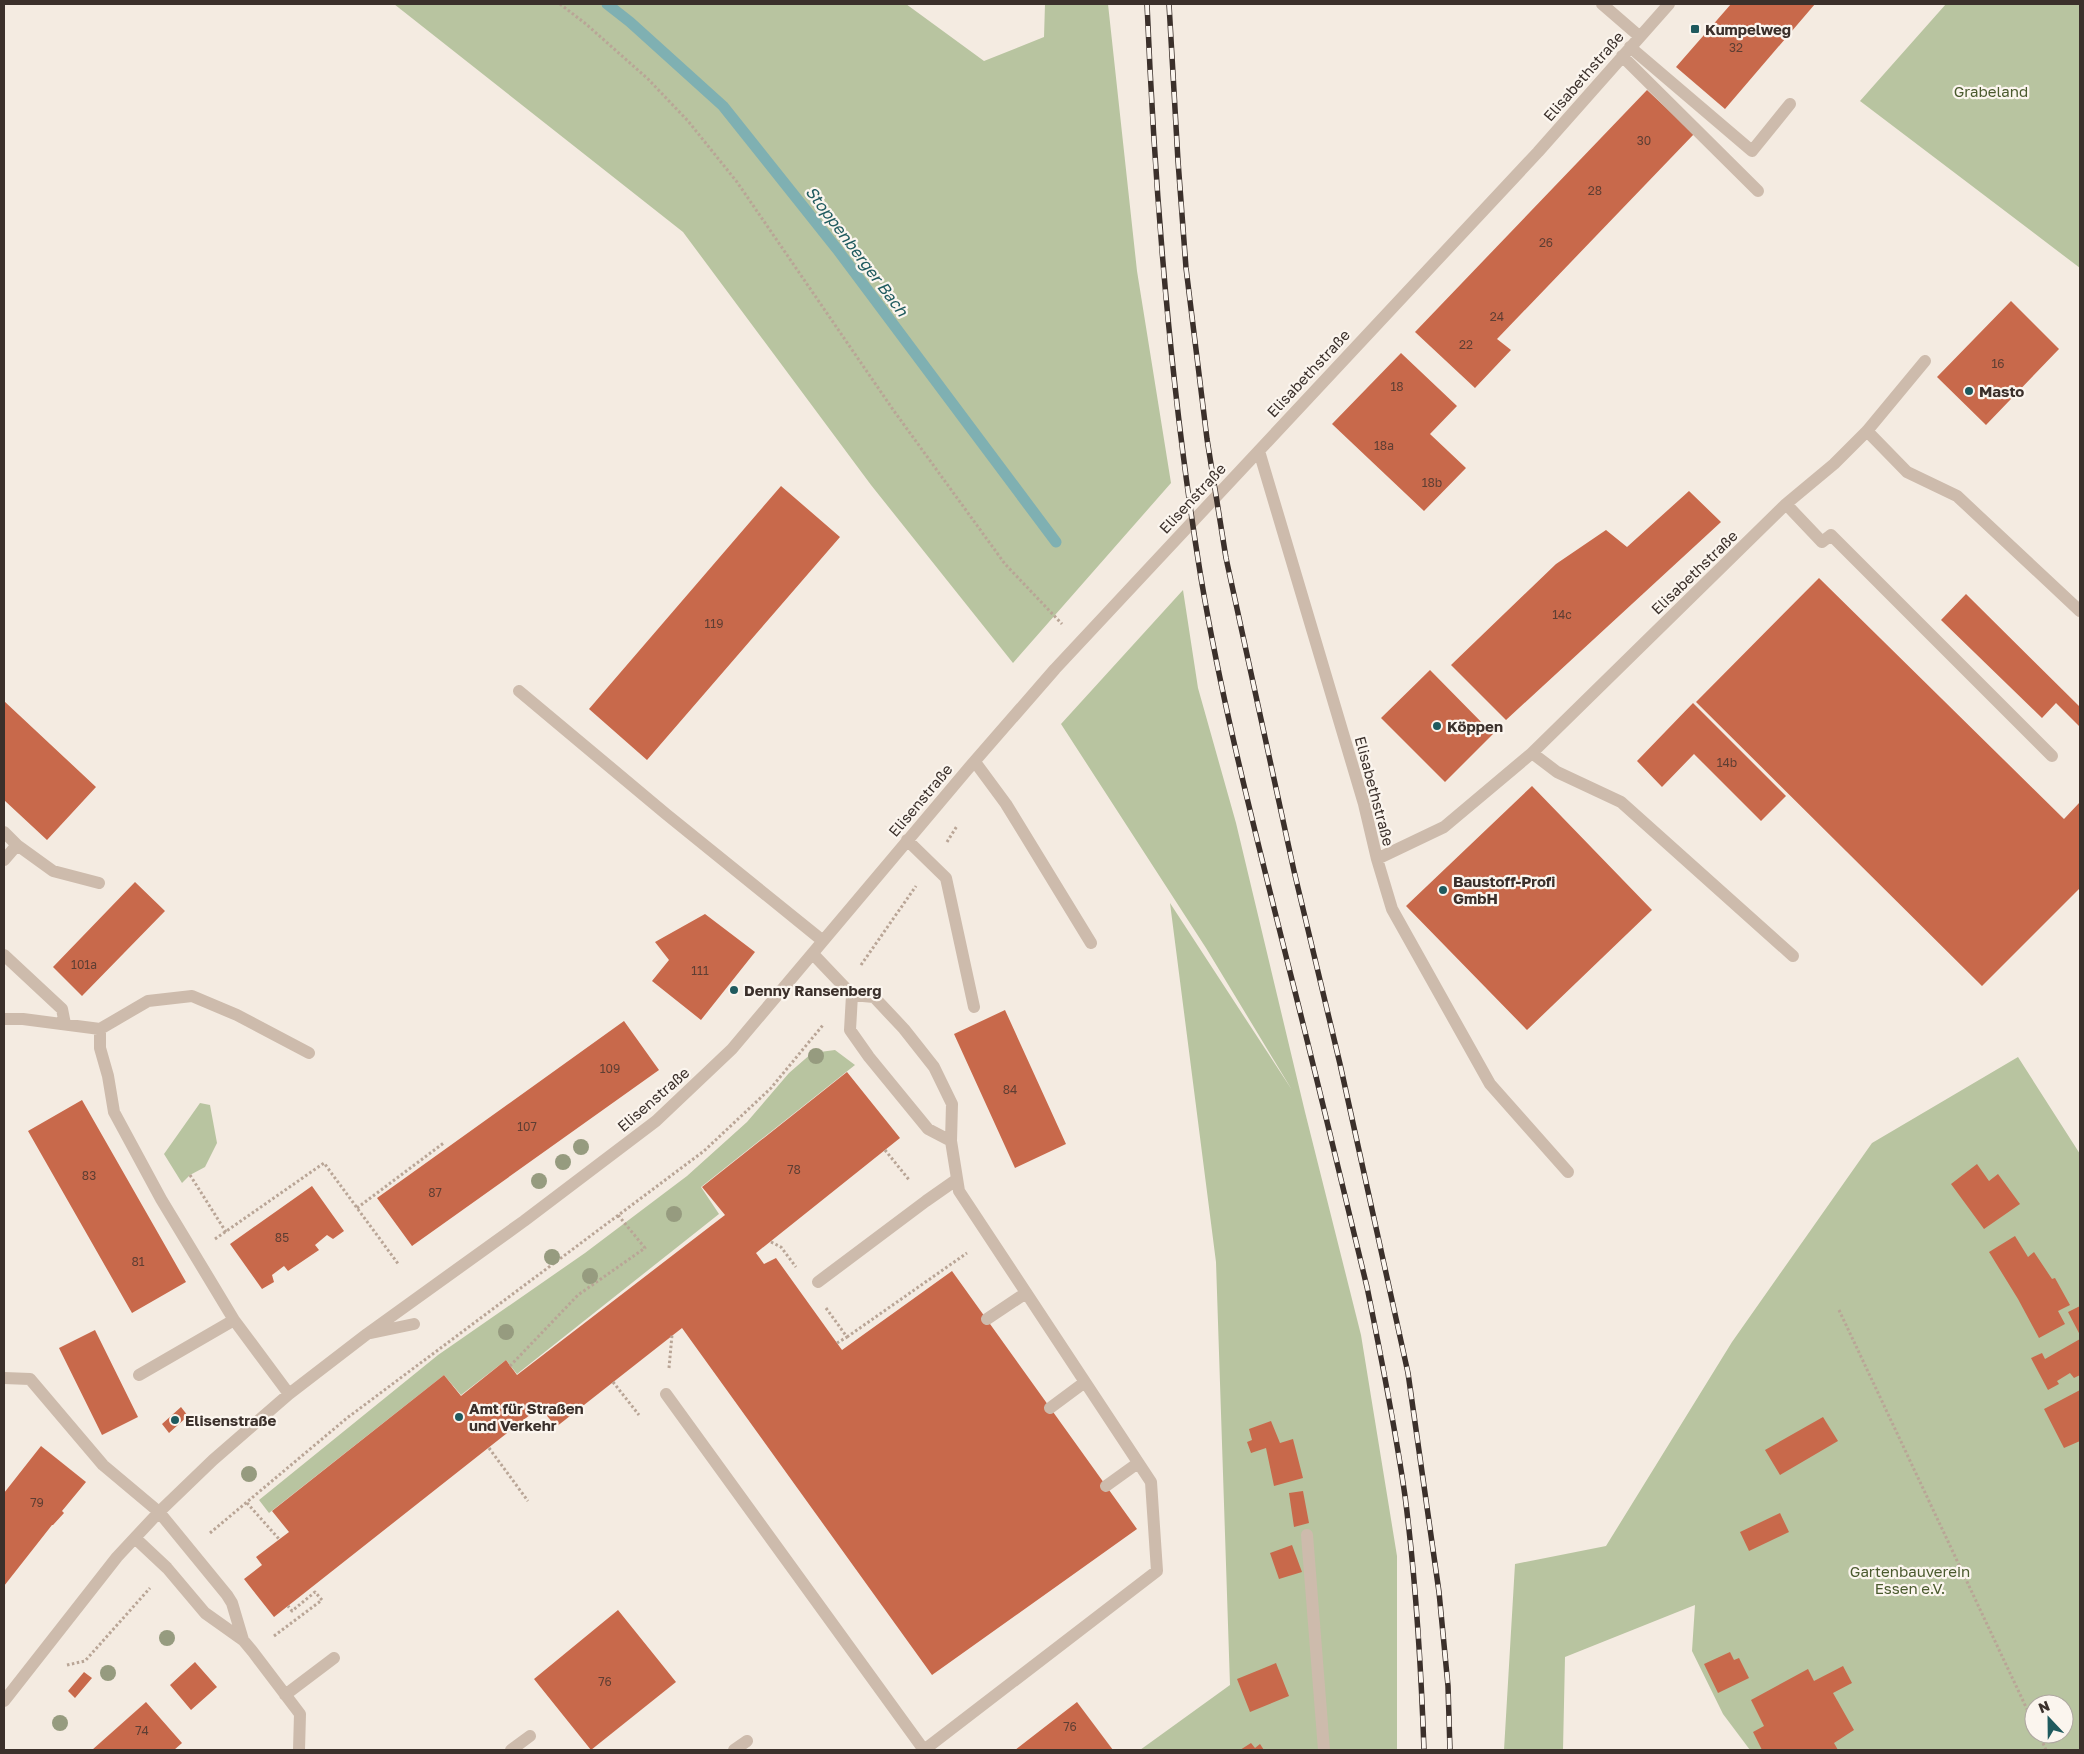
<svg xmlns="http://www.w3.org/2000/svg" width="2084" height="1754" font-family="'Golos Text',sans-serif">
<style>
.green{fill:#b8c4a0;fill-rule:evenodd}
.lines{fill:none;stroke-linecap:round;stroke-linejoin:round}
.stream{stroke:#7fb0b2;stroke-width:11}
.building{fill:#c8694b}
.path{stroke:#b9a596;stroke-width:3;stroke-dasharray:2.5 2.5;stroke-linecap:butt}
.minor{stroke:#cdbbac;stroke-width:12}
.rail-casing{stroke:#3b302b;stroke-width:5.5}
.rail{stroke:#fbf5ee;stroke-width:4;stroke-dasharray:11;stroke-linecap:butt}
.tree{fill:#969b7f}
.poi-dot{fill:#1f5a5e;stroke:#fbf5ee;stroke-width:2}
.labels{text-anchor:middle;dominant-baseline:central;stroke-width:4.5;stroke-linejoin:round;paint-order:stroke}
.number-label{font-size:12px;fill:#5e3e33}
.poi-label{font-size:15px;font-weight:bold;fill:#3b302b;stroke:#fbf5ee;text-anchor:start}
.street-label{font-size:15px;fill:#3b302b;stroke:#fbf5ee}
.park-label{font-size:15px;fill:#4a5a2e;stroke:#fbf5ee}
.water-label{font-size:16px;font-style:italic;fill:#1f5a5e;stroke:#fbf5ee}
</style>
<rect width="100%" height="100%" fill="#f4ebe1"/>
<!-- green -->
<path class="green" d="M394,4H906L984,61L1044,37L1045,4H1108L1137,271L1171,483L1013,663L871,485L683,232Z
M1946,4H2080V268L1860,101Z
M1183,590L1198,688L1236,823L1305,1112L1361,1335L1397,1556V1750H1140L1230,1685L1216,1262L1170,903L1292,1090L1206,948L1061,724Z
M835,1050L855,1065L701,1187L719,1214L517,1374L506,1360L461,1395L444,1375L269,1513L259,1500L438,1355L585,1253L687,1176L747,1122L789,1073L812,1053Z
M2018,1057L2080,1154V1750H1750L1723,1714L1692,1651L1695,1605L1565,1657L1563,1750H1504L1515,1564L1606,1546L1732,1342L1872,1143ZM2034,1704H2064V1734H2034Z
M200,1103L210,1105L217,1143L205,1167L190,1175L182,1183L164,1154Z"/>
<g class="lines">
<!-- stream -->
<path class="stream" d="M607,4L630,22L723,106L837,249L1056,542"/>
</g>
<!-- building -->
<path class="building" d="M1731,4H1815L1725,109L1676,67Z
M1647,90L1694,134L1497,339L1511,350L1475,388L1415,332Z
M2011,301L2059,349L1986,425L1937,377Z
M1401,353L1457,406L1430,434L1466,468L1424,511L1332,424Z
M781,486L840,537L647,760L589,709Z
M1689,491L1721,522L1506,720L1451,665L1556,564L1606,530L1627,547Z
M1819,578L2064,819L2080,802V888L1982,986L1696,702Z
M1966,594L2080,707V727L2056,703L2042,718L1941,620Z
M1430,670L1493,734L1445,782L1381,718Z
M4,701L96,787L47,840L4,800Z
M1693,703L1786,796L1761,821L1694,754L1662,787L1637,761Z
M1532,786L1652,910L1527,1030L1406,906Z
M135,882L165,911L82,996L53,967Z
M705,914L755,952L701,1020L652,981L669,960L655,942Z
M1005,1010L1066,1144L1015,1168L954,1034Z
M624,1021L659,1070L412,1246L377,1198Z
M847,1072L900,1138L756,1253L764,1264L776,1258L842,1350L952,1271L1137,1529L932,1675L682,1328L556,1427L540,1407L274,1617L244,1579L262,1565L256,1557L289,1532L272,1511L444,1375L461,1396L506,1360L517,1375L725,1215L702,1187Z
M82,1100L186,1282L132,1313L28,1131Z
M1977,1164L1989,1181L1998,1174L2020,1204L1984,1229L1951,1184Z
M312,1186L344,1231L333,1239L327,1235L315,1245L319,1250L288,1271L284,1266L272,1275L274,1282L262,1289L230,1244Z
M2015,1236L2028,1257L2034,1252L2052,1279L2055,1278L2070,1305L2058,1311L2065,1324L2039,1338L2018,1299L1989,1252Z
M2080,1306V1335L2068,1312Z
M95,1330L138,1417L102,1435L59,1348Z
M2080,1339V1375L2074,1378L2070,1373L2057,1381L2059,1384L2048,1390L2031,1358L2042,1353L2045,1359Z
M2080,1390V1441L2064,1448L2044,1409Z
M181,1407L188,1416L169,1433L162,1424Z
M1823,1417L1838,1441L1780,1475L1765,1450Z
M1271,1421L1280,1443L1293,1439L1303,1478L1274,1486L1266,1448L1251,1453L1247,1442L1252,1440L1249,1429Z
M41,1446L86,1482L62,1511L64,1513L53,1525H52L4,1586V1493Z
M1303,1491L1309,1523L1294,1527L1289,1493Z
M1780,1513L1789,1532L1749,1551L1740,1532Z
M1292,1545L1302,1572L1279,1579L1270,1553Z
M618,1610L676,1682L591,1750L534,1679Z
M1730,1652L1734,1660L1739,1658L1749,1678L1718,1693L1704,1664Z
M195,1662L217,1687L191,1710L170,1685Z
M1276,1663L1289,1696L1250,1712L1237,1679Z
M1843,1666L1852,1683L1833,1693L1854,1730L1834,1743L1838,1750H1762L1753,1732L1764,1726L1751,1700L1808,1669L1814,1681Z
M84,1672L92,1678L75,1698L68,1691Z
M146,1702L182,1743L174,1750H92Z
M1077,1702L1113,1750H1015Z
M1251,1743L1255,1748L1260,1744L1264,1750H1240Z"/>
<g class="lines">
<!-- path -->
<path class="path" d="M560,4L586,24L648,79L688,121L737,182L894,411L1005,564L1062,624
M947,842L957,826
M861,965L916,886
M885,1150L910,1181
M190,1175L226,1232
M357,1208L445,1142
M215,1239L324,1163L399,1265
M771,1242L781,1247L796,1267
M826,1308L847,1337L837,1343
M1839,1310L2034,1724
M847,1337L967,1253
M510,1366L578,1295L645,1248L618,1215
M669,1368L672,1335
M613,1382L639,1415
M489,1448L528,1501
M247,1503L279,1539
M210,1533L347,1418L704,1151L771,1088L823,1025
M274,1636L322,1600L315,1592L292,1611L288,1606
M67,1665L85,1661L150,1588
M2039,1734L2046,1750"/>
<!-- minor -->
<path class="minor" d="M1602,4L1639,36
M1630,47L1752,151L1790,104
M1622,56L1758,191
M1867,431L1907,472L1957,496L2080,611
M1259,451L1364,804L1377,859L1392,909L1490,1084L1568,1172
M1786,504L1822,542L1831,535L2052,756
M519,691L666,814L823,941
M1532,753L1557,772L1621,802L1793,956
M975,762L1006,804L1091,943
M4,832L17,845L4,860
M907,840L946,878L974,1007
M17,845L53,871L99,883
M1377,859L1444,827L1532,753L1786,504L1834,464L1867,431L1925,361
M813,954L852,995L850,1030L869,1057L928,1129L951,1141
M4,955L62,1009L65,1024
M852,995L874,997L904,1029L934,1067L952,1104L951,1141L959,1191L1151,1482L1157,1571L924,1750
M4,1019H23L100,1029V1048L108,1076L114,1112L161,1199L234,1320L289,1394
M100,1029L148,1001L192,996L237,1015L309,1053
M818,1282L926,1201L956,1180
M987,1319L1026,1293
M371,1333L414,1324
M139,1375L234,1320
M4,1378L30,1379L103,1465L159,1512L227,1595L232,1603L243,1640
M666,1394L924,1750
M1050,1408L1085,1382
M1106,1486L1138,1463
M1307,1535L1324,1750
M135,1538L167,1568L205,1613L243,1640L253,1652L300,1714L299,1750
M285,1695L334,1658
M4,1701L117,1557L159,1512L213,1460L289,1394L367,1334L524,1221L656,1121L732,1049L967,770L1055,669L1538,152L1669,4
M511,1750L530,1736
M734,1750L747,1741"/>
<!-- rail casing -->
<g class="rail-casing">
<path id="rail" d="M1147,4C1155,196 1170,388 1201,578C1223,709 1257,839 1289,968C1316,1074 1341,1180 1367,1287C1381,1356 1395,1426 1405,1496C1416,1581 1421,1665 1424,1750
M1169,4L1178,161L1186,268L1207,439L1226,558L1294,871L1340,1064L1408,1373L1439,1592L1448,1686L1450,1750"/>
</g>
<!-- rail -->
<use href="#rail" class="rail"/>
</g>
<!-- trees -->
<g class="tree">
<circle cx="816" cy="1056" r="8"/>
<circle cx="581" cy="1147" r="8"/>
<circle cx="563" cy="1162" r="8"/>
<circle cx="539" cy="1181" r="8"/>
<circle cx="674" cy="1214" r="8"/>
<circle cx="552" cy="1257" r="8"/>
<circle cx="590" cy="1276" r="8"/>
<circle cx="506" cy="1332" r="8"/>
<circle cx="249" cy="1474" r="8"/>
<circle cx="167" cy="1638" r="8"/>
<circle cx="108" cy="1673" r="8"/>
<circle cx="60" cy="1723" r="8"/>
</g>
<!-- markers -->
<g class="poi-dot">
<rect x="1690" y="24" width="10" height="10" rx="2.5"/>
<circle cx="1969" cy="391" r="5"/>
<circle cx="1437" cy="726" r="5"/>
<circle cx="1443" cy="890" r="5"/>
<circle cx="734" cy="990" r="5"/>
<circle cx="459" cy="1417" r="5"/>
<circle cx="175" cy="1420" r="5"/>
</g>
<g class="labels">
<!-- number labels -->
<g class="number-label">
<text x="1736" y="47">32</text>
<text x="1644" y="140">30</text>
<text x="1595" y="190">28</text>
<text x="1546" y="242">26</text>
<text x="1497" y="316">24</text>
<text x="1466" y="344">22</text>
<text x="1998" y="363">16</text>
<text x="1397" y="386">18</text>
<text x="1384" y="445">18a</text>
<text x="1432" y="482">18b</text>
<text x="1562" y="614">14c</text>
<text x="714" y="623">119</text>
<text x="1727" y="762">14b</text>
<text x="84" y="964">101a</text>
<text x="700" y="970">111</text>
<text x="610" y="1068">109</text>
<text x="1010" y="1089">84</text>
<text x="527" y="1126">107</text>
<text x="794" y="1169">78</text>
<text x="89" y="1175">83</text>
<text x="435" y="1192">87</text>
<text x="282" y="1237">85</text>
<text x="138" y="1261">81</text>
<text x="37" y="1502">79</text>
<text x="605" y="1681">76</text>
<text x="1070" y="1726">76</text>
<text x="142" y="1730">74</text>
</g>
<!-- poi labels -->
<g class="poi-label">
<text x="1705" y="29">Kumpelweg</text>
<text x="1979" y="391">Masto</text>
<text x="1447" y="726">Köppen</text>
<text x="1453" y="881">Baustoff-Profi<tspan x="1453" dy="17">GmbH</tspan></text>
<text x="744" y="990">Denny Ransenberg</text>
<text x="469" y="1408">Amt für Straßen<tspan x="469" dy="17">und Verkehr</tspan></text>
<text x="185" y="1420">Elisenstraße</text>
</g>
<!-- street labels -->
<g class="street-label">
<text transform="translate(1583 76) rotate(-49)">Elisabethstraße</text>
<text transform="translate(1308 373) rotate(-47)">Elisabethstraße</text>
<text transform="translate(1192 498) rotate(-47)">Elisenstraße</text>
<text transform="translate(1694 572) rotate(-44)">Elisabethstraße</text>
<text transform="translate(1375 791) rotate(75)">Elisabethstraße</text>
<text transform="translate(920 800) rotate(-50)">Elisenstraße</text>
<text transform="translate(653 1099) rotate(-41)">Elisenstraße</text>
</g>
<!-- park labels -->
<g class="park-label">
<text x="1991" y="91">Grabeland</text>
<text x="1910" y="1571">Gartenbauverein<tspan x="1910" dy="17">Essen e.V.</tspan></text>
</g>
<!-- water labels -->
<g class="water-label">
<text transform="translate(857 251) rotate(53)">Stoppenberger Bach</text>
</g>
</g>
<!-- border -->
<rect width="2084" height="1754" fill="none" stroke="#3b302b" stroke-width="10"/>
<!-- north arrow -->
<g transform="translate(2049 1719) rotate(338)"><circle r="24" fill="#fbf5ee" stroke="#aea6a0"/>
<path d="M0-4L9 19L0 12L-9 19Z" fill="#1f5a5e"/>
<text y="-8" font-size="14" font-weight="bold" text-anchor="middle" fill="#3b302b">N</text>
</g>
</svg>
